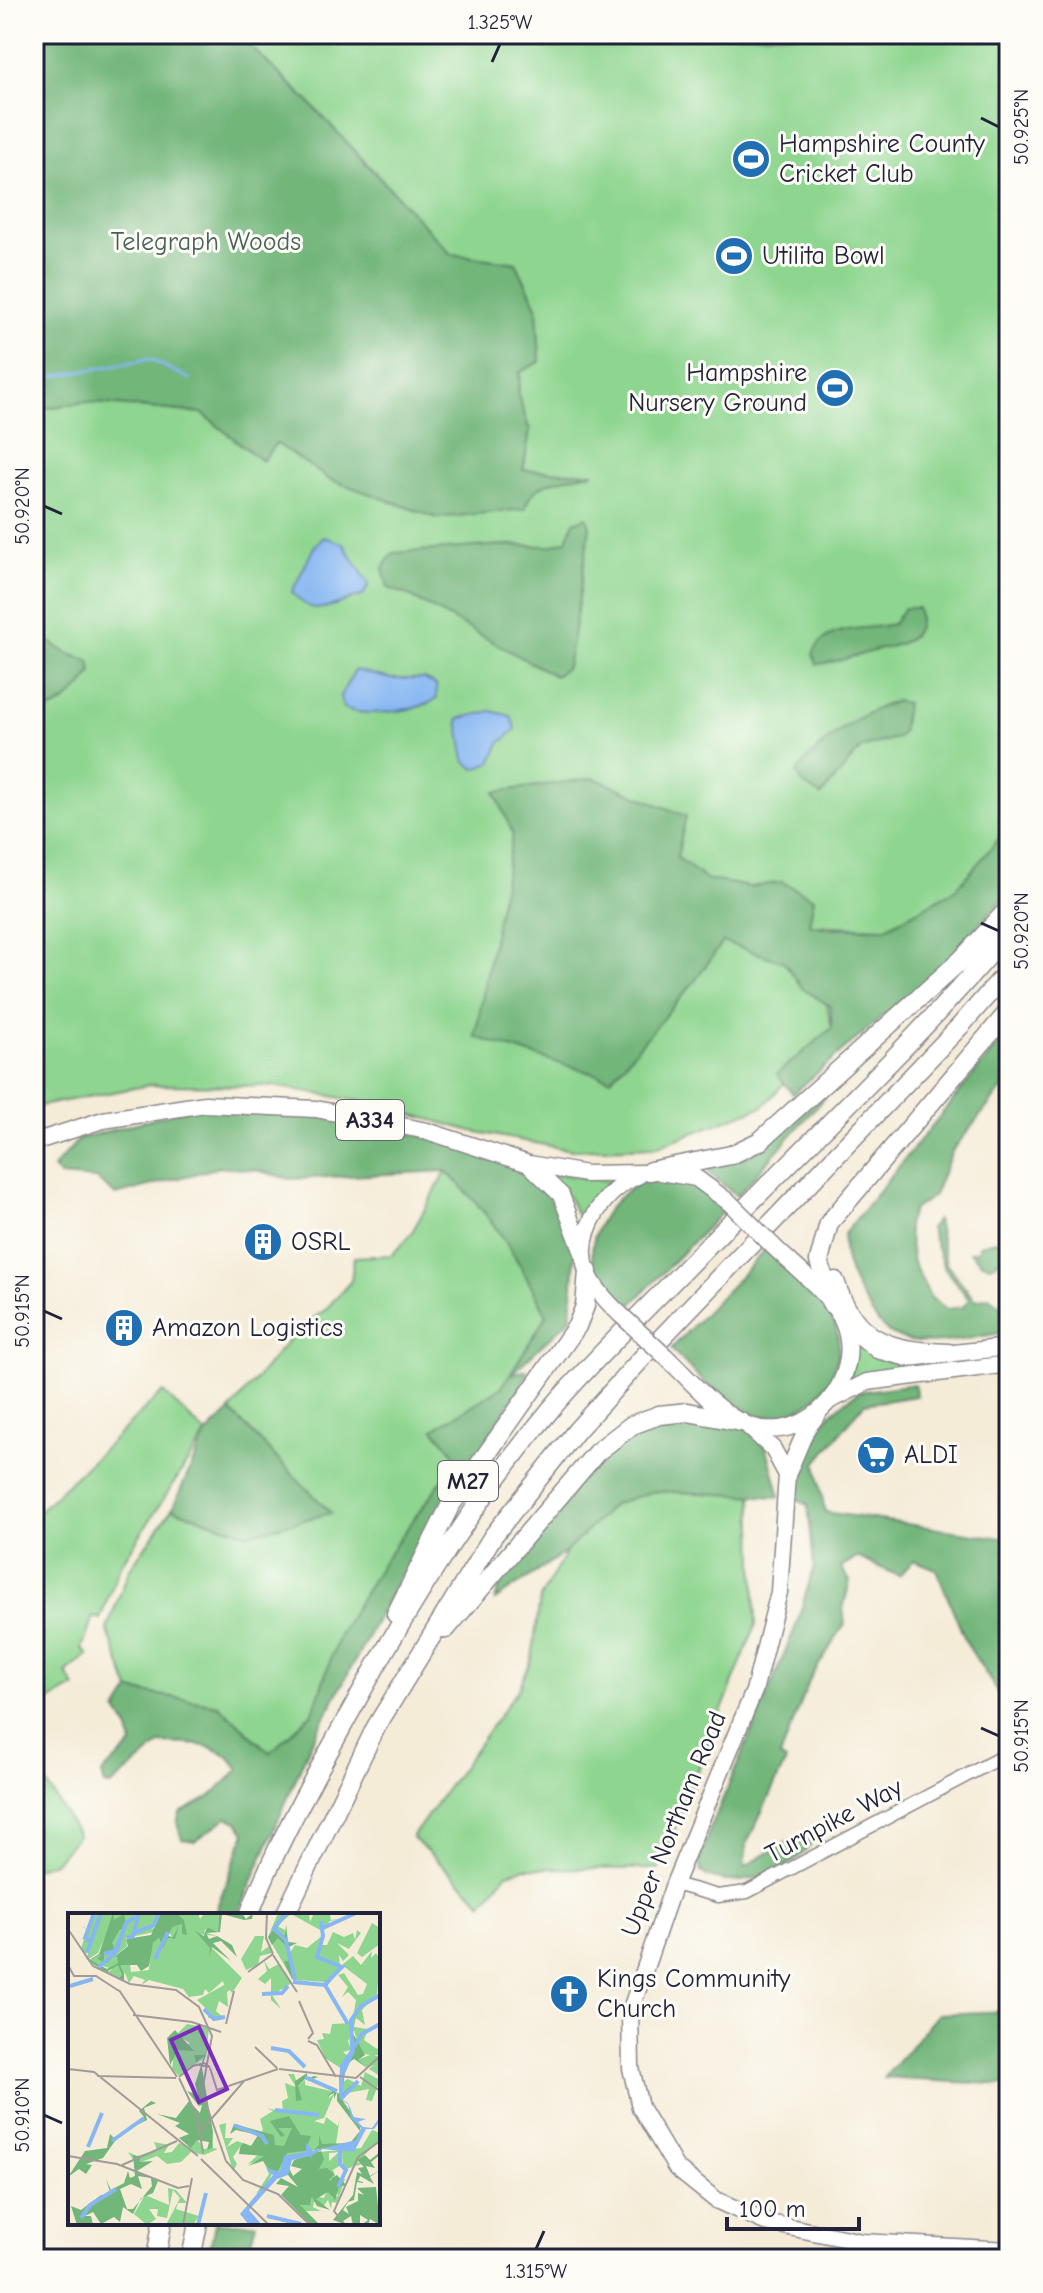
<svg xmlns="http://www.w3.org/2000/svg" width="1043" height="2293" font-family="'Comic Neue',sans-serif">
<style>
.green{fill:#8ed58f;stroke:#587c65;stroke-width:2}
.forest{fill:#72b67a;stroke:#4a6c5a;stroke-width:2}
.water{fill:#87b7f2;stroke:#546c96;stroke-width:2}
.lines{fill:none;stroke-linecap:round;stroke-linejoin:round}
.stream{stroke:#87b7f2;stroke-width:3}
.minor-casing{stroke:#8c878a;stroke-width:15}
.major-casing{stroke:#8c878a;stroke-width:19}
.highway-casing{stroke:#8c878a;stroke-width:21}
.minor{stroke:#fff;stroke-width:12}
.major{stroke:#fff;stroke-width:16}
.highway{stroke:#fff;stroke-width:18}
.major-bridge-casing{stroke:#8c878a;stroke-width:19;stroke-linecap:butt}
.major-bridge{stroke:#fff;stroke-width:16}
.ticks{fill:none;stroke:#22223b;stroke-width:3}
.labels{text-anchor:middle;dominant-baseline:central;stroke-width:6;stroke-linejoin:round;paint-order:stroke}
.shield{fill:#fdfcf7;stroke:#646373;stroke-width:2}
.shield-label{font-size:24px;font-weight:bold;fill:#22223b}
.poi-label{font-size:26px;fill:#22223b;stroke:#fdfcf7;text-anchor:start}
.park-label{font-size:26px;fill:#486158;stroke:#fdfcf7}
.street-label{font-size:26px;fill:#22223b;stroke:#fdfcf7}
.inset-river{fill:none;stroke:#87b7f2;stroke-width:4}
.inset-road{fill:none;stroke:#a19b99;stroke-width:2}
.view{fill:#7b2cbf;fill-opacity:0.15;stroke:#7b2cbf;stroke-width:4}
.inset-edge{fill:none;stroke:#22223b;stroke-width:4}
.neatline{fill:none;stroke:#22223b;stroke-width:3}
.ticks-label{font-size:20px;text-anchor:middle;fill:#22223b}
</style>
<rect width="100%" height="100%" fill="#fdfcf7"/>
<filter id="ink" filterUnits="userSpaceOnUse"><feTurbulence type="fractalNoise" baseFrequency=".0125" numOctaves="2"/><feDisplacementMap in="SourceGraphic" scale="16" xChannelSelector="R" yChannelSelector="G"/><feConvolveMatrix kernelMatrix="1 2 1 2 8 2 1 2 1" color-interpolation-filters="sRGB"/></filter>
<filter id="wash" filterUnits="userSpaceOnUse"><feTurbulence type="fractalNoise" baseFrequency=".006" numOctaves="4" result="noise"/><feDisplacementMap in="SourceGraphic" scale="32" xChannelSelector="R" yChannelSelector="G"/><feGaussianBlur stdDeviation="1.8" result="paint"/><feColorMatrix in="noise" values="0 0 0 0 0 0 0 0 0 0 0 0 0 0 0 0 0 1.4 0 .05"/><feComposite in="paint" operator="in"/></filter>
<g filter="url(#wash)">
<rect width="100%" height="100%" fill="#f5ecd8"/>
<!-- green -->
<path class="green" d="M237,34H1009V855L961,919L928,905L886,928L809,925L832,1028L764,1106L656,1147L571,1150L472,1131L370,1103L275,1086L150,1085L34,1107V410L85,402L202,413L262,461L276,443L329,479L437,518L528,497L543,483L523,471L530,431L518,395L520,372L539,361L537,306L516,263L451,254L309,102Z
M446,1171C496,1219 515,1254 547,1315L502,1387L434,1429L458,1458L383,1562L339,1635L313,1712L270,1753L218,1705L130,1690L107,1629L129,1570L172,1509L248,1534L316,1498L230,1411L297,1329L325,1310L351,1281L354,1257L392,1255L411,1234Z
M544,1172L610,1181L596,1195L580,1222L569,1198Z
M855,1343L880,1359L928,1368L879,1372L850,1379Z
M163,1392L206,1434L120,1566L100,1619L93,1617L82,1648L88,1655L66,1673L75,1687L43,1704L34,1703V1516Z
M654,1491L752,1495L756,1624L659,1869L524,1868L507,1873L483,1903L412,1837L519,1688L532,1659L540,1598L567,1551L613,1504Z
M37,1768L78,1835L54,1863L34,1868Z"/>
<!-- forest -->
<path class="forest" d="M34,34H237L309,102L451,254L516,263L537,306L540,362L520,372L518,395L530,431L523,470L594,473C567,478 532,479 525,509L437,518L329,479L276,443L262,461L202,413L85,402L34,410Z
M587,517L590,527L572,643L567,667L555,676L406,594L388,588L383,568L393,553L501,545L551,546L567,540L574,522Z
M904,608H918C926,645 892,645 866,653C850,657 835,663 817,664L813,654C825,623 865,631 893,624Z
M34,632L67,653L90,661L92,672C79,693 59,711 34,713Z
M896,701L906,703L902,733L896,738L861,748L821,796L802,783L797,772C824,739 855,715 896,701Z
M594,778L686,816L677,857L705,879L750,887L782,882L814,898L809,924L828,928H886L955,890L1009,827V892L940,967L793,1094L777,1074L832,1028L830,1006L803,989L784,962L723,942L695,981L611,1079L475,1037L513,834L495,792Z
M1009,1031V1080L952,1151L934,1195L913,1210L907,1225L913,1263L931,1298L947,1309L963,1307L969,1299L944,1268L930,1228L937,1220L946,1264L975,1300L989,1297L1009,1312V1332C976,1336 924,1352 893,1335C879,1328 870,1310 862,1298C850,1277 842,1259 844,1234Z
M831,1090L737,1196L709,1173L710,1165L750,1155Z
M205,1104L316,1109L529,1164L554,1186L575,1253L571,1318L511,1374L527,1370V1376L400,1576L310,1745L238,1915H214L245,1833L238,1822L227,1817L195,1841L182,1839L177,1823L180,1813L210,1797L239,1769C221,1741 191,1744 161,1743L111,1786L105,1785L102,1773L132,1745L129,1730L117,1711L130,1690L218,1705L270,1753L313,1712L339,1635L383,1562L458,1458L434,1429L502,1387L547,1315C515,1254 496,1219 446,1171L290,1179L256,1170L220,1167L116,1195L96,1179L60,1176L53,1168L79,1139Z
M652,1178C684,1179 702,1187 725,1209L628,1308C621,1301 611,1294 605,1287C571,1246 611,1191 652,1178Z
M1009,1238V1256L992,1265L982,1263L970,1252L979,1250V1245Z
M765,1250C787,1270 820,1292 833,1320C856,1370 805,1430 752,1414C719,1404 695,1372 671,1349Z
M914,1384L917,1396L864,1404L816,1463L825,1512L1009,1539V1710L967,1644L936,1569L914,1560L899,1576L857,1557L841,1567L850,1581L843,1609L845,1624L810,1679L780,1757L786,1761L747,1843L744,1867L789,1841L814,1840C796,1871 731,1895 701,1872L699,1862L708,1834L796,1626L814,1567L808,1505L795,1499L797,1464L805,1441L831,1413L858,1392Z
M230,1411L331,1513L248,1534L172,1509L206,1434Z
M659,1415L741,1422L767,1449L780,1497L654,1491L614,1504L567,1551L495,1600L513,1548L597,1452Z
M1009,2011V2085L884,2078L938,2014Z
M215,2223H256L248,2251L252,2259H208Z"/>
<!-- water -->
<path class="water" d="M324,537L343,543L369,584L363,596C336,601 316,623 292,592L314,547Z
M355,670L391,679H424L436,685L437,698C424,711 358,719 343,707L340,696Z
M491,711L511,716L516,729L500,743L491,763L475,769L465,761L458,719Z"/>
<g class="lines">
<!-- stream -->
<path class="stream" d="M34,380L149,359L190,379"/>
</g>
</g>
<g filter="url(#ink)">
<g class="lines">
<!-- minor casing -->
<g class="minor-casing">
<path id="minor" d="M674,1884L718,1896L747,1892L1009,1753"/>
</g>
<!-- major casing -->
<g class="major-casing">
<path id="major" d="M34,1142L103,1120L205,1104L316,1109L427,1131L529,1164L586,1174L642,1173
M530,1165L561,1195L583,1253
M661,1172L696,1178L730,1203
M621,1315C608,1303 594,1288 587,1271C574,1232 605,1189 639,1175
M849,1327L877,1350L908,1358L1009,1347
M665,1356C690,1379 717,1414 750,1426C809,1446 867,1378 843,1322C830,1293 794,1267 772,1245
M833,1399L867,1382L1009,1364
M819,1412L806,1430L787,1475L779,1592L754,1691L674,1884L630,2012L631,2068L640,2107L676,2168L716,2200L765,2222L862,2242L1009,2250
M749,1427L773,1449L787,1475"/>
</g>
<!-- highway casing -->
<g class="highway-casing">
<path id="highway" d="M650,1171L731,1155L760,1141L961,960L1009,908
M835,1281C854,1342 891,1352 949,1353
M831,1304L819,1261L829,1223L1009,1011
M396,1614L450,1506L577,1326L585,1306L588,1271
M446,1629L597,1452L632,1425L659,1415L688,1412L741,1422
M249,1915C272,1855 304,1796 335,1740C397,1625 467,1509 551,1409C592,1361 638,1317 682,1272C791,1159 907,1052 1009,932
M285,1915L376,1727L493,1536L577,1430L644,1356L962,1024L1009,970
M156,2259L162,2223
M191,2259L198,2223"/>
</g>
<!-- minor -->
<use href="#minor" class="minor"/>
<!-- major -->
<use href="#major" class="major"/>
<!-- highway -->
<use href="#highway" class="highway"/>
<!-- major-bridge casing -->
<g class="major-bridge-casing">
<path id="major-bridge" d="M730,1203L772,1245
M621,1315L665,1356"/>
</g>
<!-- major-bridge -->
<use href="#major-bridge" class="major-bridge"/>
</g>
</g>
<!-- ticks -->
<path class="ticks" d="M492,62L500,44M981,118L999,127M44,506L62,514M981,923L999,931M44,1311L62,1319M981,1728L999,1736M44,2115L62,2123M536,2249L544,2231"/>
<!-- icons -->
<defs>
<g id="stadium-disc" transform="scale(2)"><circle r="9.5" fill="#1f6fb2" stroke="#fdfcf7"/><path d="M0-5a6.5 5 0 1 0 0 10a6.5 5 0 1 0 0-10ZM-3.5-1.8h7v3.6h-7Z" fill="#fff"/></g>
<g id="building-disc" transform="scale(2)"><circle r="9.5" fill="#1f6fb2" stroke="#fdfcf7"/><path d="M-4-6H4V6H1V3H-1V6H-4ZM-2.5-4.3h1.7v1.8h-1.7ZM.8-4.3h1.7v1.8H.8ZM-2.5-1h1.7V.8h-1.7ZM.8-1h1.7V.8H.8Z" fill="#fff"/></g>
<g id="supermarket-disc" transform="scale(2)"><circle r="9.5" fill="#1f6fb2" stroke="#fdfcf7"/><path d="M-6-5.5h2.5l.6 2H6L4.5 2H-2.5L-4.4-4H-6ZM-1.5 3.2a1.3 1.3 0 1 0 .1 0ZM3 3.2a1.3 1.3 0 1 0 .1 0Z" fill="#fff"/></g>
<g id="church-disc" transform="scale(2)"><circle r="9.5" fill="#1f6fb2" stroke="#fdfcf7"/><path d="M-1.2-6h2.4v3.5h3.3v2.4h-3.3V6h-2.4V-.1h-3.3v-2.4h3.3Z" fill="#fff"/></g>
</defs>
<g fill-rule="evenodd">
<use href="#stadium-disc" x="751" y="159"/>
<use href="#stadium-disc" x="734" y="256"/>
<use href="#stadium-disc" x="835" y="388"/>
<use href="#building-disc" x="263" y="1242"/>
<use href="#building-disc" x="124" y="1328"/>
<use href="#supermarket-disc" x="876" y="1455"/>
<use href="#church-disc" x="569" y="1994"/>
</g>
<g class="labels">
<!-- shield labels -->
<g class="shield">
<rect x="336" y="1100" width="68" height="40" rx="6"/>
<rect x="438" y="1461" width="60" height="40" rx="6"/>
</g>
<g class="shield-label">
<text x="370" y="1120">A334</text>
<text x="468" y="1481">M27</text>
</g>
<!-- poi labels -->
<g class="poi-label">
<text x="779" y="144">Hampshire County<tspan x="779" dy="30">Cricket Club</tspan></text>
<text x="762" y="256">Utilita Bowl</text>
<text x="807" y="373" text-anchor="end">Hampshire<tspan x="807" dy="30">Nursery Ground</tspan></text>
<text x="291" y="1242">OSRL</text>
<text x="152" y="1328">Amazon Logistics</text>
<text x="904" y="1455">ALDI</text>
<text x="597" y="1979">Kings Community<tspan x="597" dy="30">Church</tspan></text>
</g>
<!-- park labels -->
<g class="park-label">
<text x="206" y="242">Telegraph Woods</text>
</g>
<!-- street labels -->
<g class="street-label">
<text transform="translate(834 1821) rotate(-28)">Turnpike Way</text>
<text transform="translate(674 1824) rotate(-68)">Upper Northam Road</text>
</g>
</g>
<!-- overview -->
<g transform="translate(68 1913)">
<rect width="312" height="312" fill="#f5ecd8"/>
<path d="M25,0H32L17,42L19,44L34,0H93L84,16L101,6L95,17L58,25L59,33L44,46L62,41L53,51H62L63,59L81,57L83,39L62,35L65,26L76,32L80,25L85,30L91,25L95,36L100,25L106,26L99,17L110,3L116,7L109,0H130L132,6L137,0H151L150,19L139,14L136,19L149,23L130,21L174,65L164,80L162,77L159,79L160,94L151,88L148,98L156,105H140L141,100L146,103L129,87L156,72L155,68L141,80L137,76L135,82L121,84L115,76L81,67L73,72L77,67L66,63L61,70L57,60L50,66L40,60L44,56L21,48L34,41L42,20L45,6L30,40L19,47L13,36L19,16L12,13L21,16ZM210,0H241L242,9L246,0L262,2L263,7L284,4L262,8L254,18L223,1L209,13L217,17L221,41L227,32L239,35L255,22L252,32H259L265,19L276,24L285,20L287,27L289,17L293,20L281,36L269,30L281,42L275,48L271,42L272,54L257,69L228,67L222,44V62L200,24ZM304,10L312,15V31L294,44L289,40ZM187,23H196L193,39L201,33L204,40L192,43L190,52L178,57L173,46ZM304,38L303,45L308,40L312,46L309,81L294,97L297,112L288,105L286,114L300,116L296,127L309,136L312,131V142H306L312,144V163L301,156L306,152L299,155L289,147L302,142L292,140L286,117L280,128L283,137L275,139L280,143L274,156L257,145L249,127L256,126L254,120L262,121L264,111L284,110L288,87L280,79L274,84L280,74L270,62L276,60L290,82L295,81L299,71L274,52L285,43L293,52ZM196,47L201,56L211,51L224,70L204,82L213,96L203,87V65L197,71L190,66L199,58ZM119,111L141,115L138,144L111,163L104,156L106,140L122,130L108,122ZM297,159L312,167L304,188L298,187L301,176L274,181L275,169L280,166L293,173ZM220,161H226L230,173L237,167V172L263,178L261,186L267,179L256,205L246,208L256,211L258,204L270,213L272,204L268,231L243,238L238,230L240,239L216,244L213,259H205L198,273L188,281L201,261L195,247L180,251L190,242L172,234L165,244L169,251L165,258L151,212L158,210L157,225H165L159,234L169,228L183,233L195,217L192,206L205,198L199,195L215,199L214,188L220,185L217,170L228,174ZM304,217L312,220V227L289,249L294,251L275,257L274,239L261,240V248L270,240L271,253L265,257L269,267L277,266L269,290L264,289L263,296L260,287L255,294L246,289L245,294L253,298H233V291H242L245,283L256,285L263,269L264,285L270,283L266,267L251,261V239L293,235ZM145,219V235L150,236L136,242L123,239L113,249L99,251L89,243L68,251L60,239L69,243L89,237L86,229L101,232L96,240L104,239L111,230L123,234L129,226L136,236L144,235ZM100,275L108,277L119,290H110L108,296L131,303L125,312H98L112,285L105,277L99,305L89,303L90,296H81L88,306L79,312L66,301L77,282L101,292Z" fill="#8ed58f"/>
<path d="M45,0L46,7L56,1L58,10L57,18L52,16L44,30L48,40L40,49L46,39L36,41V49L29,46L34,41L23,47L39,56L50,50L49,44L44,46L60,33L58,26L83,22L93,0H109L116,7L119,22L114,21V11L104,14L100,23L105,24L111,13L107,26L100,25L95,36L91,25L85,30L81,53L73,58L69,52H52L56,61V68L50,66L54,62L50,52L40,58L43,62L20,48L31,41ZM151,0H174L178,6L185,0L184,6L176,7L154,1L152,19L138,20L141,26L149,23L164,32L169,44L153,28L145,30L163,48L144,34L141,44L142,35L127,18L136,23L139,14L150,19ZM211,10L208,18L217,23L218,11L220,29L229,30L221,34L228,67L256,71L268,62L258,74L224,66L216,49L222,47L221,36L210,25L204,32L200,24ZM107,117L126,138L110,137L102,152L99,125ZM283,117L297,142L290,147L299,155L286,146L278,152L274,181L281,174L289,169L273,185L292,213V218L289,227L284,230L246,237L251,232V222L254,231L282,230L292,218L269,188V179L266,186V180L260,183L264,178L237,166L230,173L234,187L228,188L227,168L239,160V166L246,163L250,164L245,166L249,171L272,181L271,163L283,137ZM142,127L134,155L145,219L144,235L139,237L141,229L129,227L123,235L111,225L121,221L107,213L112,210L89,201L108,205L121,188L132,200L134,192L131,193L119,178L130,182L127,171L136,143L128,149L126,142H137ZM83,188L88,190L76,195L79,207L52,221L35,245L18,251L24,252L18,261L11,256L0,264L17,238L39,235L42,221L46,225L76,204L71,198ZM221,203L233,222L243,223L239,234L244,237L219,240L210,258L203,259L195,248L180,253L196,243L171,241L172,235L175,230L183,233L190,222L168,217L162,221L166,211L206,222L207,232L216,233L224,215H210L217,222L213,224L202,208ZM253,238L256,246L251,256L259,255L266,261L261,268L269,262L278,272L271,274L267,287L260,279L248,286L262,297L249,293L244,284L242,292H232L250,310L243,312L213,282L221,273L208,271L213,265L230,274L220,262V253L225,263L234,256L223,253L226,247ZM312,239V242L303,249L307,255L298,253L302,263L312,257L302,264L306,271L292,263L290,268L295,269V270L289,269L286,287L280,289L275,297L281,301L278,294L290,288V280L296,282L289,275L308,274L312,312L302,306L300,312H293L300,307L292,302V310L285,312L283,303L275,308L279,312L265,307L285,282L289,259L294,261L290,255L296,254L289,247L297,242L302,247ZM65,242L73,244L71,249L85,248L69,258L90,268L85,280L73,285L65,301L55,294L52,309L46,304L33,311L25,299L17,303H23L25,312H9L3,293L13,297L33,282H43L38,266L43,277L56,270L60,258L62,265L67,263ZM70,263L83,265L84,273L65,296H59L52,276L63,271L74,276Z" fill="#72b67a" fill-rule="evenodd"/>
<path d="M272,177L274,182L272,185L280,190L283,197L285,204L298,206L290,209L295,214L304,215L309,208L310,207L312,208L306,216H298L286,239L255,236L243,243L246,250L242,243L224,247L220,262L209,266L181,297L194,312H181L172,301L205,262L200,258L199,255L212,259L216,243L238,239V229L244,238L288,227L293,215L283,205L280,191L271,185Z" fill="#87b7f2"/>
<path class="inset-river" d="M218,0L206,16L218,27L227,67M253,8L255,23L249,44L274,54L257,71M255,15L288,0M66,20L86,12L91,0M59,25L65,23L71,0M23,29L17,25L26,0M48,39L58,10L67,4M19,40L33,0M36,41L47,38L55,19M87,46L100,19M30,55L48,39M225,69L257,72L280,111M2,73L25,66M194,81L214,80L220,73M136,96L146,106L157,104M286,134L294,121L312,111M203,135L221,138L237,154M275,160L285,138L284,125M237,164L269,178M273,182L274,153L284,138L283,107L293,93L312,82M273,186L290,168M207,197L251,202M166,212L194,223L199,231M44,228L76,205M20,234L34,200M270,274L278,257L272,251V237M199,303L233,311M13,305L22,292L48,276M130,312L138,280"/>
<path class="inset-road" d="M199,0L198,25L205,41M0,16L25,53L62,71L108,77L131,94L144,123L134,179L158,248L175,267L210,281L242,312M205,42L229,79M0,52L6,63H28L51,78M180,59L205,41M51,77L109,164M231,88L245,120L240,126M65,102L124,109L153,119M158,111L166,78M240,128L249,132L268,164M187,134L209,155M142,155L149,177L210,156M0,156L26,159L130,243M211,156L288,165L312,143M29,163L108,165M111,164L125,153L136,150L142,154L131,152M292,164L312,178M111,165L129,203L135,240M133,218L176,168M0,243L49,251L110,275L121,273M133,246L201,312M54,252L109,228M274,308L266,298L290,244L312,228M115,312L124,265"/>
<path class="view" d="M131,114L159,176L131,189L103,127Z"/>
<rect width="312" height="312" class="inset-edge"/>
</g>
<!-- margin -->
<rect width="1043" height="2293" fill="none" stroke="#fdfcf7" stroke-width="88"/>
<!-- scale -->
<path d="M727 2217v12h132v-12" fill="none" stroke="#22223b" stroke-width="4"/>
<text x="739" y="2217" font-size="24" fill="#22223b" stroke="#fdfcf7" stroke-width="6" paint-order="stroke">100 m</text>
<rect x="44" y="44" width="955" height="2205" class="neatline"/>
<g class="ticks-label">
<text x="500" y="29">1.325°W</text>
<text transform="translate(1021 127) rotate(-90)" y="7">50.925°N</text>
<text transform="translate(22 506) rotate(-90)" y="7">50.920°N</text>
<text transform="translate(1021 931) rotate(-90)" y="7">50.920°N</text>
<text transform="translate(22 1311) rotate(-90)" y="7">50.915°N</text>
<text transform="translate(1021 1736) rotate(-90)" y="7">50.915°N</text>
<text transform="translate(22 2115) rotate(-90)" y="7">50.910°N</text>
<text x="536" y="2278">1.315°W</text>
</g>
</svg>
